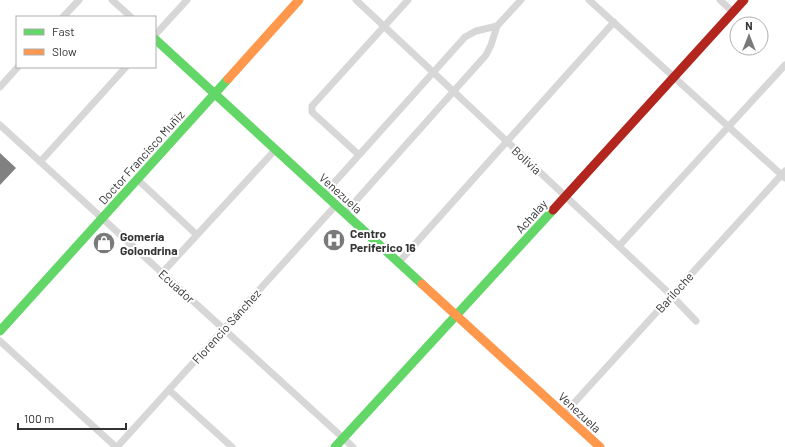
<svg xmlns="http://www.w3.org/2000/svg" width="785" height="447" font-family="Barlow,sans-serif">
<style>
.building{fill:#818181}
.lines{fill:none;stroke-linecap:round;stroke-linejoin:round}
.street{stroke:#d7d7d7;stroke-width:7}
.fast{stroke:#63d668;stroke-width:9}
.slow{stroke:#ff974d;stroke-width:9}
.jam{stroke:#b3261e;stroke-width:9}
.labels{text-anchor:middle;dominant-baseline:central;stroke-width:4;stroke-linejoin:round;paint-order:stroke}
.street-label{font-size:12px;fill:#333;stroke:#fff}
.poi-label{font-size:12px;font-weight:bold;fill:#333;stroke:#fff;text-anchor:start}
</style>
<rect width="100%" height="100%" fill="#fff"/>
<!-- building -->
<path class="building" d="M0,153L16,168L0,185Z"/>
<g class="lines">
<!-- street -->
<path class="street" d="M112,0L131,17
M356,0L671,295L696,321
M589,0L785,178
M720,0L733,12
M63,17L79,0
M155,35L187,0
M0,87L18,67
M0,125L353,447
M359,155L312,112V106L408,0
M40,162L126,67
M137,179L197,235
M324,194L465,37L476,31L497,26
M345,213L486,55L491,45L497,26L521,0
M619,246L785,65
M399,262L614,22
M162,273L276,149
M0,341L116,447
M169,390L232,447
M564,414L785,171
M117,447L336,205"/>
<!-- fast -->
<path class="fast" d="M155,39L422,284
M0,331L228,79
M335,447L553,210"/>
<!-- slow -->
<path class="slow" d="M228,79L299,0
M422,284L600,447"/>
<!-- jam -->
<path class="jam" d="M553,210L744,0"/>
</g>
<!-- icons -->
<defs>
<g id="hospital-disc" transform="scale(1.15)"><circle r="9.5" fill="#7a7a7a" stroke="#fff"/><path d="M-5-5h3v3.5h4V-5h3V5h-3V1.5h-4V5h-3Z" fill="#fff"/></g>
<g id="shop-disc" transform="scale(1.15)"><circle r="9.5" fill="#7a7a7a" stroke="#fff"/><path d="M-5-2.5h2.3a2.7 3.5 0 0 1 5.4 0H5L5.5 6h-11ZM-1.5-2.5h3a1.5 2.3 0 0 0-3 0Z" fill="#fff"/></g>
</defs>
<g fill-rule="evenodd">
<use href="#hospital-disc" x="334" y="240"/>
<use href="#shop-disc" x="104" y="243"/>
</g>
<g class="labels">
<!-- street labels -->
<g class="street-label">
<text transform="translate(141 157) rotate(-48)">Doctor Francisco Muñiz</text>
<text transform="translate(527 160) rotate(43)">Bolivia</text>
<text transform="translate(341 193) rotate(42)">Venezuela</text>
<text transform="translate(531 216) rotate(-48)">Achalay</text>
<text transform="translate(177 286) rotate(42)">Ecuador</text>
<text transform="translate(674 292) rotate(-48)">Bariloche</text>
<text transform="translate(226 326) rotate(-48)">Florencio Sánchez</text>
<text transform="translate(580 412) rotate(43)">Venezuela</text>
</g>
<!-- poi labels -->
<g class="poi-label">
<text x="350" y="233">Centro<tspan x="350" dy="14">Periferico 16</tspan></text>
<text x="120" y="236">Gomería<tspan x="120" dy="14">Golondrina</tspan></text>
</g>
</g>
<!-- legend -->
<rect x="16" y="16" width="140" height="52" fill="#ffffff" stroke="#adadad"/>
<rect x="24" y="29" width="20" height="6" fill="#63d668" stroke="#adadad"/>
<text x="52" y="36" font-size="12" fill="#333333">Fast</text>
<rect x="24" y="49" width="20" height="6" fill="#ff974d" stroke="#adadad"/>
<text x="52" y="56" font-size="12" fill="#333333">Slow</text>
<!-- north arrow -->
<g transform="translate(749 36)"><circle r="19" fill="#ffffff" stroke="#adadad"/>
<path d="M0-3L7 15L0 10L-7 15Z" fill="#7a7a7a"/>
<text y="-6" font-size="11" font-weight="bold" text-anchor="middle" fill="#333333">N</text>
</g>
<!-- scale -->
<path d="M18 423v6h108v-6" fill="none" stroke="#333333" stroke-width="2"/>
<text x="24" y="423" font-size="12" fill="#333333" stroke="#ffffff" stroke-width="3" paint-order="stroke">100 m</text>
</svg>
